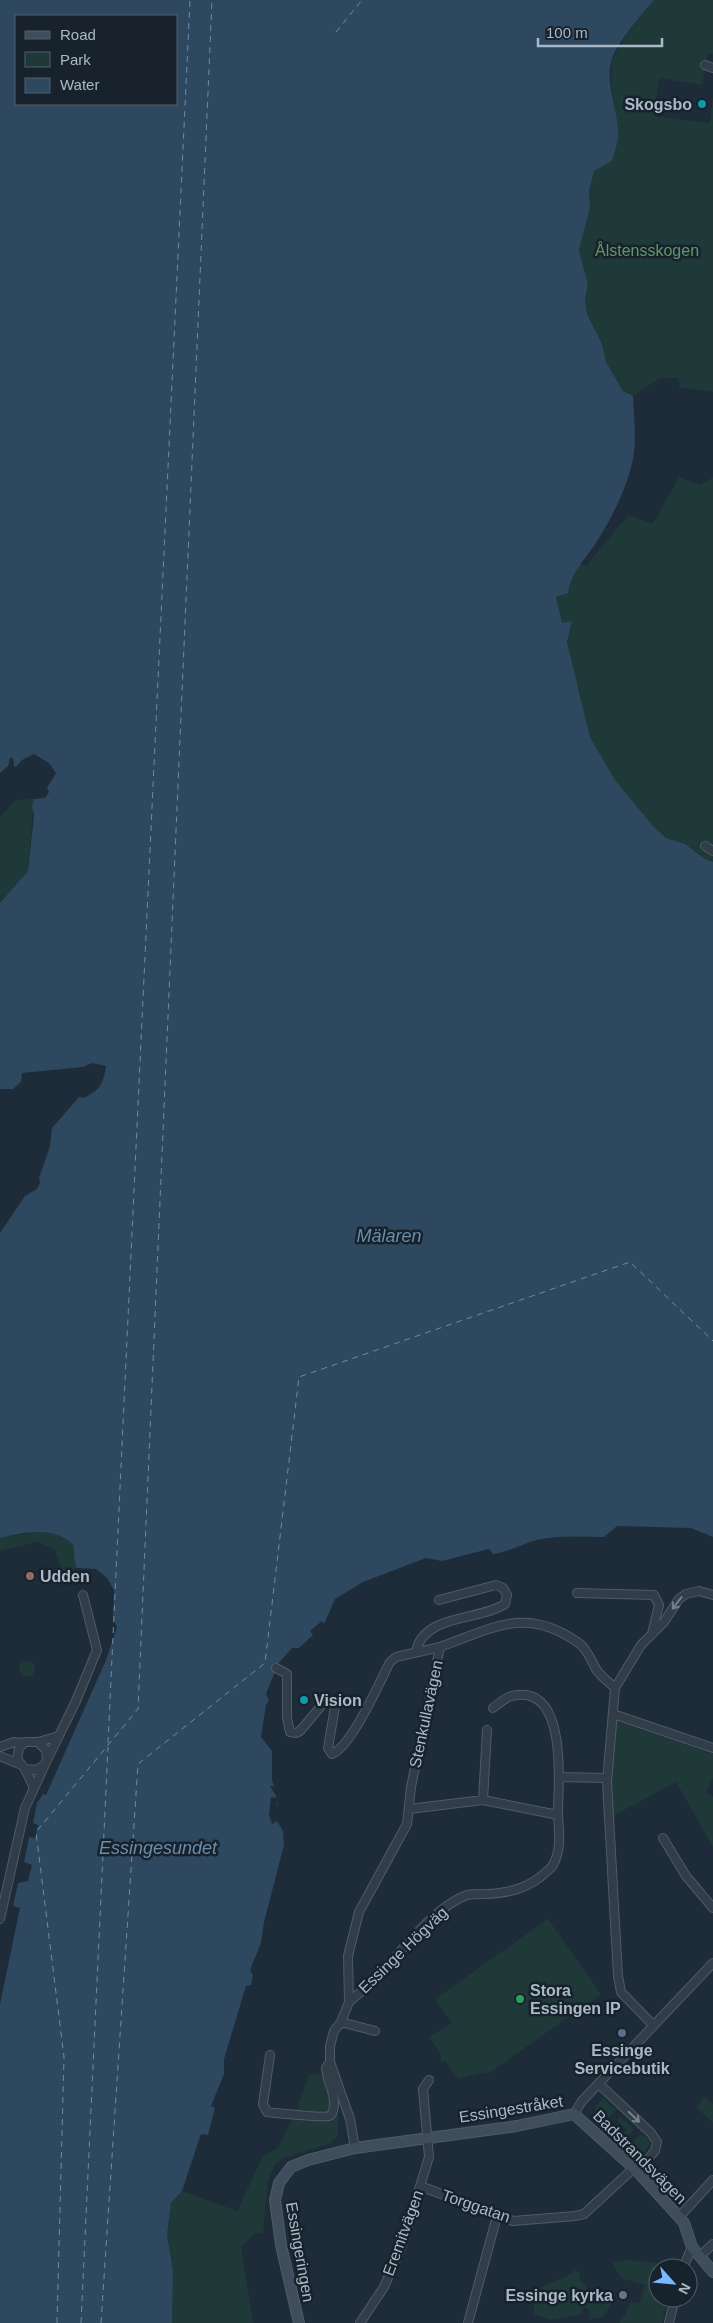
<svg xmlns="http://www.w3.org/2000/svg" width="713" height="2323" font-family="Arial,sans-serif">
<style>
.green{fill:#1f3939}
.water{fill:#2d485f;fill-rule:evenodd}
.pier{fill:#1d2c38}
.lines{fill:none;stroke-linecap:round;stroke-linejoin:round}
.ferry{stroke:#688dad;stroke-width:1;stroke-dasharray:6 5;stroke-linecap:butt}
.street-casing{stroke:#4f5b67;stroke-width:10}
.secondary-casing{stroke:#4f5b67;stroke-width:12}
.street{stroke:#313d48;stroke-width:8}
.secondary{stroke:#3f4d5c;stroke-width:10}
.oneway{stroke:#74818d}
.culture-dot{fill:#0f9aa8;stroke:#17222d;stroke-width:2}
.education-dot{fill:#8d6e63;stroke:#17222d;stroke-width:2}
.leisure-dot{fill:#2e9e5b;stroke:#17222d;stroke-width:2}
.service-dot{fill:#5c6f8a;stroke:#17222d;stroke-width:2}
.worship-dot{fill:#6b7280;stroke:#17222d;stroke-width:2}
.labels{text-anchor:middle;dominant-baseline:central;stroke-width:5;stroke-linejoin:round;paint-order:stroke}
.poi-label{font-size:16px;font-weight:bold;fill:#abb8c6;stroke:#17222d;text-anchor:start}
.park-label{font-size:16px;fill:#619868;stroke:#17222d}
.street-label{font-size:16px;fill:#abb8c6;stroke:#17222d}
.water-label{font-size:18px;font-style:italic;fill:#688dad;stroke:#17222d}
</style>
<rect width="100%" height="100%" fill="#1d2c38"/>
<!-- green -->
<path class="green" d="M654,0H713V54L708,53L702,85L659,78L654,116L710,123L713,96V392L679,387L678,378H660L633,396L623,391L606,362L602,344L587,314L585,299L588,285L579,250L590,208L589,191L594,171L612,161L618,133L611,83L612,59L629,31Z
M679,477L701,485L713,477V862L705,859L685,844L666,838L653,826L615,780L590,737L567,642L572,621L562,623L556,597L567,593C569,584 573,569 581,564L587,565L628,515L653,524Z
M34,799L28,871L0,903V817L16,800Z
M41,1531L65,1537L73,1544L75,1563L77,1568L63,1573L55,1550L38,1542L0,1551V1538Z
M19 1669a8 8 0 1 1 16 0a8 8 0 1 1-16 0Z
M617,1721L713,1754V1778L706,1792L713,1797V1847L676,1782L613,1816L612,1774Z
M548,1919L601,1994L488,2074L486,2072L458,2079L445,2060L442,2063L439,2051L429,2037L452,2023L435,1999Z
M309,2074L330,2075L338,2102V2135L331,2143L283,2158L275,2164L268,2181L263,2233H256L241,2247L253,2323H172L173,2271L167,2235L171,2203L182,2191L237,2211L263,2156L278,2148L297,2109Z
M705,2097L713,2104V2123L696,2107Z
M603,2098L616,2110L606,2121L594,2108Z
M620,2117L634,2129L628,2137L623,2135L627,2130L617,2121Z
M641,2134L649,2140L650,2144L642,2155L631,2144Z
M630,2260L675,2265V2268H658V2298H668L662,2323H619L625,2315L630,2302L639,2304L645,2285L621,2278L613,2264V2262Z
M575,2270L579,2272L580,2280L586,2285L589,2296L595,2292L615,2298L603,2317L589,2320L590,2311L584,2307L581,2315L551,2320L534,2314V2302L541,2287L567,2276Z"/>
<!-- water -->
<path class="water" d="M0,0H654C643,13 616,44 612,59C604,84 619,111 618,135C618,144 614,153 612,161L594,171L589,191L590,208L579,250L588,285L585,299L587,314L602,344L606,362L623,391L633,396C634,415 636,434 634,453C630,481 614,514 599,538C588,557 571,571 568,593L556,597L562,623L572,621L567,642L590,737L615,780L653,826L666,838L685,844L705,859L713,862V1537L691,1528L617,1526L604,1537C582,1537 559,1535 537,1540C522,1544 509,1552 493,1554L489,1549L442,1561L426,1558L363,1582L335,1599L324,1624L322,1621L310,1631L313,1635L299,1648H292L278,1664L266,1694L269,1700L266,1705L261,1737L272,1751V1780L274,1786H270L276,1796L278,1804L276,1806L277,1821L283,1831L284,1845L264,1922L261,1943L250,1970L253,1975L251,1985L246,1986L224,2059V2074L211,2106L215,2108L208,2135L201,2134L182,2191L171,2203L167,2235L173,2271L172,2323H0V2004L20,1908L13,1906L18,1883L28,1881L32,1865L24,1862L29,1837L35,1838L38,1825L33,1823L37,1803L43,1794L46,1795L106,1660L117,1627L113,1619L114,1590L107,1578L96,1569L77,1568L75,1564L73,1544C51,1526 26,1532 0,1538V1233L25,1196L37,1189L40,1183L39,1178L50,1146L52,1128L79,1097L84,1098C101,1089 103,1084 106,1066L92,1063L83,1067L22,1073L21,1082L13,1089H0V903L28,871L34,815L32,806L34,799L45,798L49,792L47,788L56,773L49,763L34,754L22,760L16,767L14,766L13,758H10L8,766L0,773ZM16,16H176V104H16Z"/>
<!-- pier -->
<path class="pier" d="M271,1797L277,1798V1821L272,1824L269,1815Z"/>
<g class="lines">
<!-- ferry -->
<path class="ferry" d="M336,32L362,0
M108,1743L190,0
M57,2323L64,2057L36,1832L138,1709L212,0
M81,2323L108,1747
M101,2323L138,1764L265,1663L299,1377L630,1262L713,1341"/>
<!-- street casing -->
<g class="street-casing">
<path id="street" d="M705,65L713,68
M705,846L713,851
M577,1593L654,1595L659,1605L652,1634
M416,1651C424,1614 479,1621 505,1604L507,1595L503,1588L496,1585L439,1600
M276,1668L287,1674V1718L290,1732L296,1733L300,1731L327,1699L336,1701L328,1748L332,1754C352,1746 379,1683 390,1662L396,1657L440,1647
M615,1688L641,1645L664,1622L679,1599L686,1594L699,1591L713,1595
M613,1714L713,1748
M38,1742L59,1736
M0,1747L14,1742L23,1743
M0,1756L19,1764
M48,1758L76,1701L97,1650L83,1595
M25,1769L34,1788
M559,1777L607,1778
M483,1800L487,1730
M409,1809L483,1800L558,1815
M663,1838L686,1876L713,1908
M0,1919L25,1808L47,1760L46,1750L38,1742H25L19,1748L17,1759L25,1769L37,1770L44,1765
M349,2002C359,1993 371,1984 380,1974C404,1949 434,1907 467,1895C472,1894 480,1894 486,1894C505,1893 523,1890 539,1878C543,1874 550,1870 553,1865C563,1846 558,1830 558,1810C559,1781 565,1700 526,1695C511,1693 504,1699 493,1708
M341,2022L375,2031
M270,2055L263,2104L267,2112C275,2113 325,2118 329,2116C334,2114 334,2107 334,2102C334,2091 327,2080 326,2068L330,2062
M599,2084L651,2133L657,2142L655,2151L637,2171
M574,2114L582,2101L713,1963
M355,2148L350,2119L330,2062V2046L334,2031L341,2022L349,2002L348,1956L359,1912L407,1824L411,1787L440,1647C493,1628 527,1605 580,1644C588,1651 591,1660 596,1669C600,1676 609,1682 615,1688L607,1782L618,1976L621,1992L653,2025
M420,2186L513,2221L575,2216L584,2214L634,2168
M679,2217L713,2180
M700,2256L713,2244
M683,2268L692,2247
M360,2323L384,2287L401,2248L429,2157L423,2089L429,2080
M468,2323L497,2216
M669,2323L675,2298"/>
</g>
<!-- secondary casing -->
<g class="secondary-casing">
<path id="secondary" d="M299,2323L281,2245L275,2200L279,2183L291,2167L308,2160L355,2148L517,2126L574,2114L637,2171L679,2217L684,2223L692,2247L713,2272"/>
</g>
<!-- street -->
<use href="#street" class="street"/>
<!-- secondary -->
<use href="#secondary" class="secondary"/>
</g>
<!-- one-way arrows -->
<defs><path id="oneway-shaft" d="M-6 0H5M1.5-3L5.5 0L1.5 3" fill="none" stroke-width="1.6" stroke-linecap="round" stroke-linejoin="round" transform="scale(1.25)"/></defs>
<g class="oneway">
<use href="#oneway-shaft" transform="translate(677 1603) rotate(128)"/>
<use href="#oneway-shaft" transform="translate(634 2117) rotate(44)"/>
</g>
<!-- markers -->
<g class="culture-dot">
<circle cx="702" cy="104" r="5"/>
<circle cx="304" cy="1700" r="5"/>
</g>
<circle class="education-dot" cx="30" cy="1576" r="5"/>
<circle class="leisure-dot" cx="520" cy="1999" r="5"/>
<circle class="service-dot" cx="622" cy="2033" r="5"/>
<circle class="worship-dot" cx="623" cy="2295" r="5"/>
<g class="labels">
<!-- poi labels -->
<g class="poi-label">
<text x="692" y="104" text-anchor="end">Skogsbo</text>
<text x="40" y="1576">Udden</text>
<text x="314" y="1700">Vision</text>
<text x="530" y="1990">Stora<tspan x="530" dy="18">Essingen IP</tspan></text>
<text x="622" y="2050" text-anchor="middle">Essinge<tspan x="622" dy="18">Servicebutik</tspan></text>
<text x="613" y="2295" text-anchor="end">Essinge kyrka</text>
</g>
<!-- park labels -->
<g class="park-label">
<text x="647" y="250">Ålstensskogen</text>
</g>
<!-- street labels -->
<g class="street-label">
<text transform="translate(426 1714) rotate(-78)">Stenkullavägen</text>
<text transform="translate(403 1950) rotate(-44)">Essinge Högväg</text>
<text transform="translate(511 2109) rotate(-9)">Essingestråket</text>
<text transform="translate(640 2157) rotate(45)">Badstrandsvägen</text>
<text transform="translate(476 2206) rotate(19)">Torggatan</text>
<text transform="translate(403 2233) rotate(-70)">Eremitvägen</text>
<text transform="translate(300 2252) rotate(80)">Essingeringen</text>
</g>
<!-- water labels -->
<g class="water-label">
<text x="389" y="1236">Mälaren</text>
<text x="158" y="1848">Essingesundet</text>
</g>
</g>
<!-- legend -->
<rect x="15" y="15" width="162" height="90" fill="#17222d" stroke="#525e6a"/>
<rect x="25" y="31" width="25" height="8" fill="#3f4d5c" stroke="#525e6a"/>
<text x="60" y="40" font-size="15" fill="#abb8c6">Road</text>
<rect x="25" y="52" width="25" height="15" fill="#1f3939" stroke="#525e6a"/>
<text x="60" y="65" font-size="15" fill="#abb8c6">Park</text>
<rect x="25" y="78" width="25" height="15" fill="#2d485f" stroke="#525e6a"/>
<text x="60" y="90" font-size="15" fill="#abb8c6">Water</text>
<!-- north arrow -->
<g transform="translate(673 2283) rotate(117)"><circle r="24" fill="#17222d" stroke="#525e6a"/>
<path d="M0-4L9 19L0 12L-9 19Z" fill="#77b9ff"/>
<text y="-8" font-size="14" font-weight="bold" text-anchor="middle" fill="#abb8c6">N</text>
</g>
<!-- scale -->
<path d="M538 38v8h124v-8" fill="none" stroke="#abb8c6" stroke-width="2.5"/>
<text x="546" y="38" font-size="15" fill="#abb8c6" stroke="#17222d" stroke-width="4" paint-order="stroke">100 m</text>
</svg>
